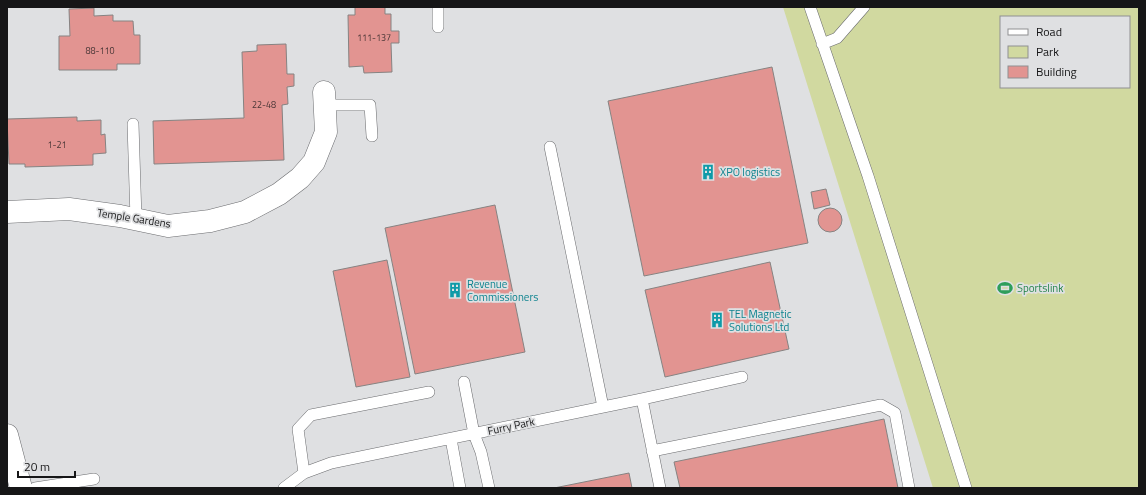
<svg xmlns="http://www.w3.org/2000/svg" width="1146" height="495" font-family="'Titillium Web',sans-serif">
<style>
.green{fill:#d1d9a0;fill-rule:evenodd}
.building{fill:#e29491;stroke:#868382}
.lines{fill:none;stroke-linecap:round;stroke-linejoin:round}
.service-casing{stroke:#6b6c6f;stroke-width:12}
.minor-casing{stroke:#6b6c6f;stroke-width:23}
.service{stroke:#fff;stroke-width:11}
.minor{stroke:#fff;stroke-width:22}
.labels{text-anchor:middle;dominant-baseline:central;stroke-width:3.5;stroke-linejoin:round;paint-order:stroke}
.number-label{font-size:9px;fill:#493636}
.culture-label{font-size:11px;fill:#0d838f;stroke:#dfe0e2;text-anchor:start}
.street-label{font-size:11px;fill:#161617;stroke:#dfe0e2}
.leisure-label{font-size:11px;fill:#27864d;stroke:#dfe0e2;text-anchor:start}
</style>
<rect width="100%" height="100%" fill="#dfe0e2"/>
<!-- green -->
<path class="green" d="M783,7H1139V488H933ZM1001,17H1129V87H1001Z"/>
<!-- building -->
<path class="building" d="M355,7H385V14H391V31H399V43H391L392,72L364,73L363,66L349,67L348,15H355Z
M94,8V16L113,15V21H133L134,35H140V64H117V70H59V36H70L69,9Z
M286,44L287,74H294V86L287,87L288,104L282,105L284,160L154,164L153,121L244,118L242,52L257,51V45Z
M772,67L808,243L644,276L608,101Z
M77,117V121L101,120V135L105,134L106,153L93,154V165L25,167V164H9L7,119Z
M826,189L830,205L814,209L811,192Z
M495,205L525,352L415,374L385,228Z
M818 220a12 12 0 1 1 24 0a12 12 0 1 1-24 0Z
M387,260L410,377L356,387L333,271Z
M770,262L789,349L665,377L645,290Z
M884,419L898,488H680L674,462Z
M629,473L632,488H554Z"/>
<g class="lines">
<!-- service casing -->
<g class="service-casing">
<path id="service" d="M438,7V27
M810,7L868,176L966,488
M822,44L837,38L864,7
M325,105H370L372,136
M133,124L136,219
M550,147L603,407
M464,382L474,434L481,452L489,488
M642,399L660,488
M451,439L460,488
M652,451L881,405L895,413L909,488
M304,473L298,429L311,415L429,392
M35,488L94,479
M284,488L304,473L331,463L642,399L742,377"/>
</g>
<!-- minor casing -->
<g class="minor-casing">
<path id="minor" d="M7,212L69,209L120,216L168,226L210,221L245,212L279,194L300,178L314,162L326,132L324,92
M7,435L21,488"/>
</g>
<!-- service -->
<use href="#service" class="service"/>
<!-- minor -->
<use href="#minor" class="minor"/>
</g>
<!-- icons -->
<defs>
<g id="building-bare" transform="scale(1.2)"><path d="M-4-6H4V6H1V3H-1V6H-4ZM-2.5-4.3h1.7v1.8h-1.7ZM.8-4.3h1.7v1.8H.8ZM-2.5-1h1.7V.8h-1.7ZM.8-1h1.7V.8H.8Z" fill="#0f9aa8" stroke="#dfe0e2" stroke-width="2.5" paint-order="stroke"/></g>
<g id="stadium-bare" transform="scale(1.2)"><path d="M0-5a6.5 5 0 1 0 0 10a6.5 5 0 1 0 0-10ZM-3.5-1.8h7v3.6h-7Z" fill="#2e9e5b" stroke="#dfe0e2" stroke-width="2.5" paint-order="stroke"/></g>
</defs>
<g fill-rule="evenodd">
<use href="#building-bare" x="708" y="172"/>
<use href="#stadium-bare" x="1005" y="288"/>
<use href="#building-bare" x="455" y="290"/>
<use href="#building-bare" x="717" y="320"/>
</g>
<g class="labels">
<!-- number labels -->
<g class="number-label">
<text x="374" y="37">111-137</text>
<text x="100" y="50">88-110</text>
<text x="264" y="104">22-48</text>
<text x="57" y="144">1-21</text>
</g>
<!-- culture labels -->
<g class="culture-label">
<text x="720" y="172">XPO logistics</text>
<text x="467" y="284">Revenue<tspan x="467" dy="13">Commissioners</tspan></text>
<text x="729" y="314">TEL Magnetic<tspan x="729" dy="13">Solutions Ltd</tspan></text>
</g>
<!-- street labels -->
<g class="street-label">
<text transform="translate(134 218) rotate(9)">Temple Gardens</text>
<text transform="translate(511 426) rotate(-12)">Furry Park</text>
</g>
<!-- leisure labels -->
<g class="leisure-label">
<text x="1017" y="288">Sportslink</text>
</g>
</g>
<!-- border -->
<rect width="1146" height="495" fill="none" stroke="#161617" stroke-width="16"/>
<!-- legend -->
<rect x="1000" y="16" width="130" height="72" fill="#dfe0e2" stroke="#8f8f91"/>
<rect x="1008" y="29" width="20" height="6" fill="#ffffff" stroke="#8f8f91"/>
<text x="1036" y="36" font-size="12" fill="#161617">Road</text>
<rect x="1008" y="46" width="20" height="12" fill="#d1d9a0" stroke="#8f8f91"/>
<text x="1036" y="56" font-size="12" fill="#161617">Park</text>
<rect x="1008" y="66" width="20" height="12" fill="#e29491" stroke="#8f8f91"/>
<text x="1036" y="76" font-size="12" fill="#161617">Building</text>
<!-- scale -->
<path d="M18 471v6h57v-6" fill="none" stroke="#161617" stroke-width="2"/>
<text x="24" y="471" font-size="12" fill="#161617" stroke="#dfe0e2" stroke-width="3" paint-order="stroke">20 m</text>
</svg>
